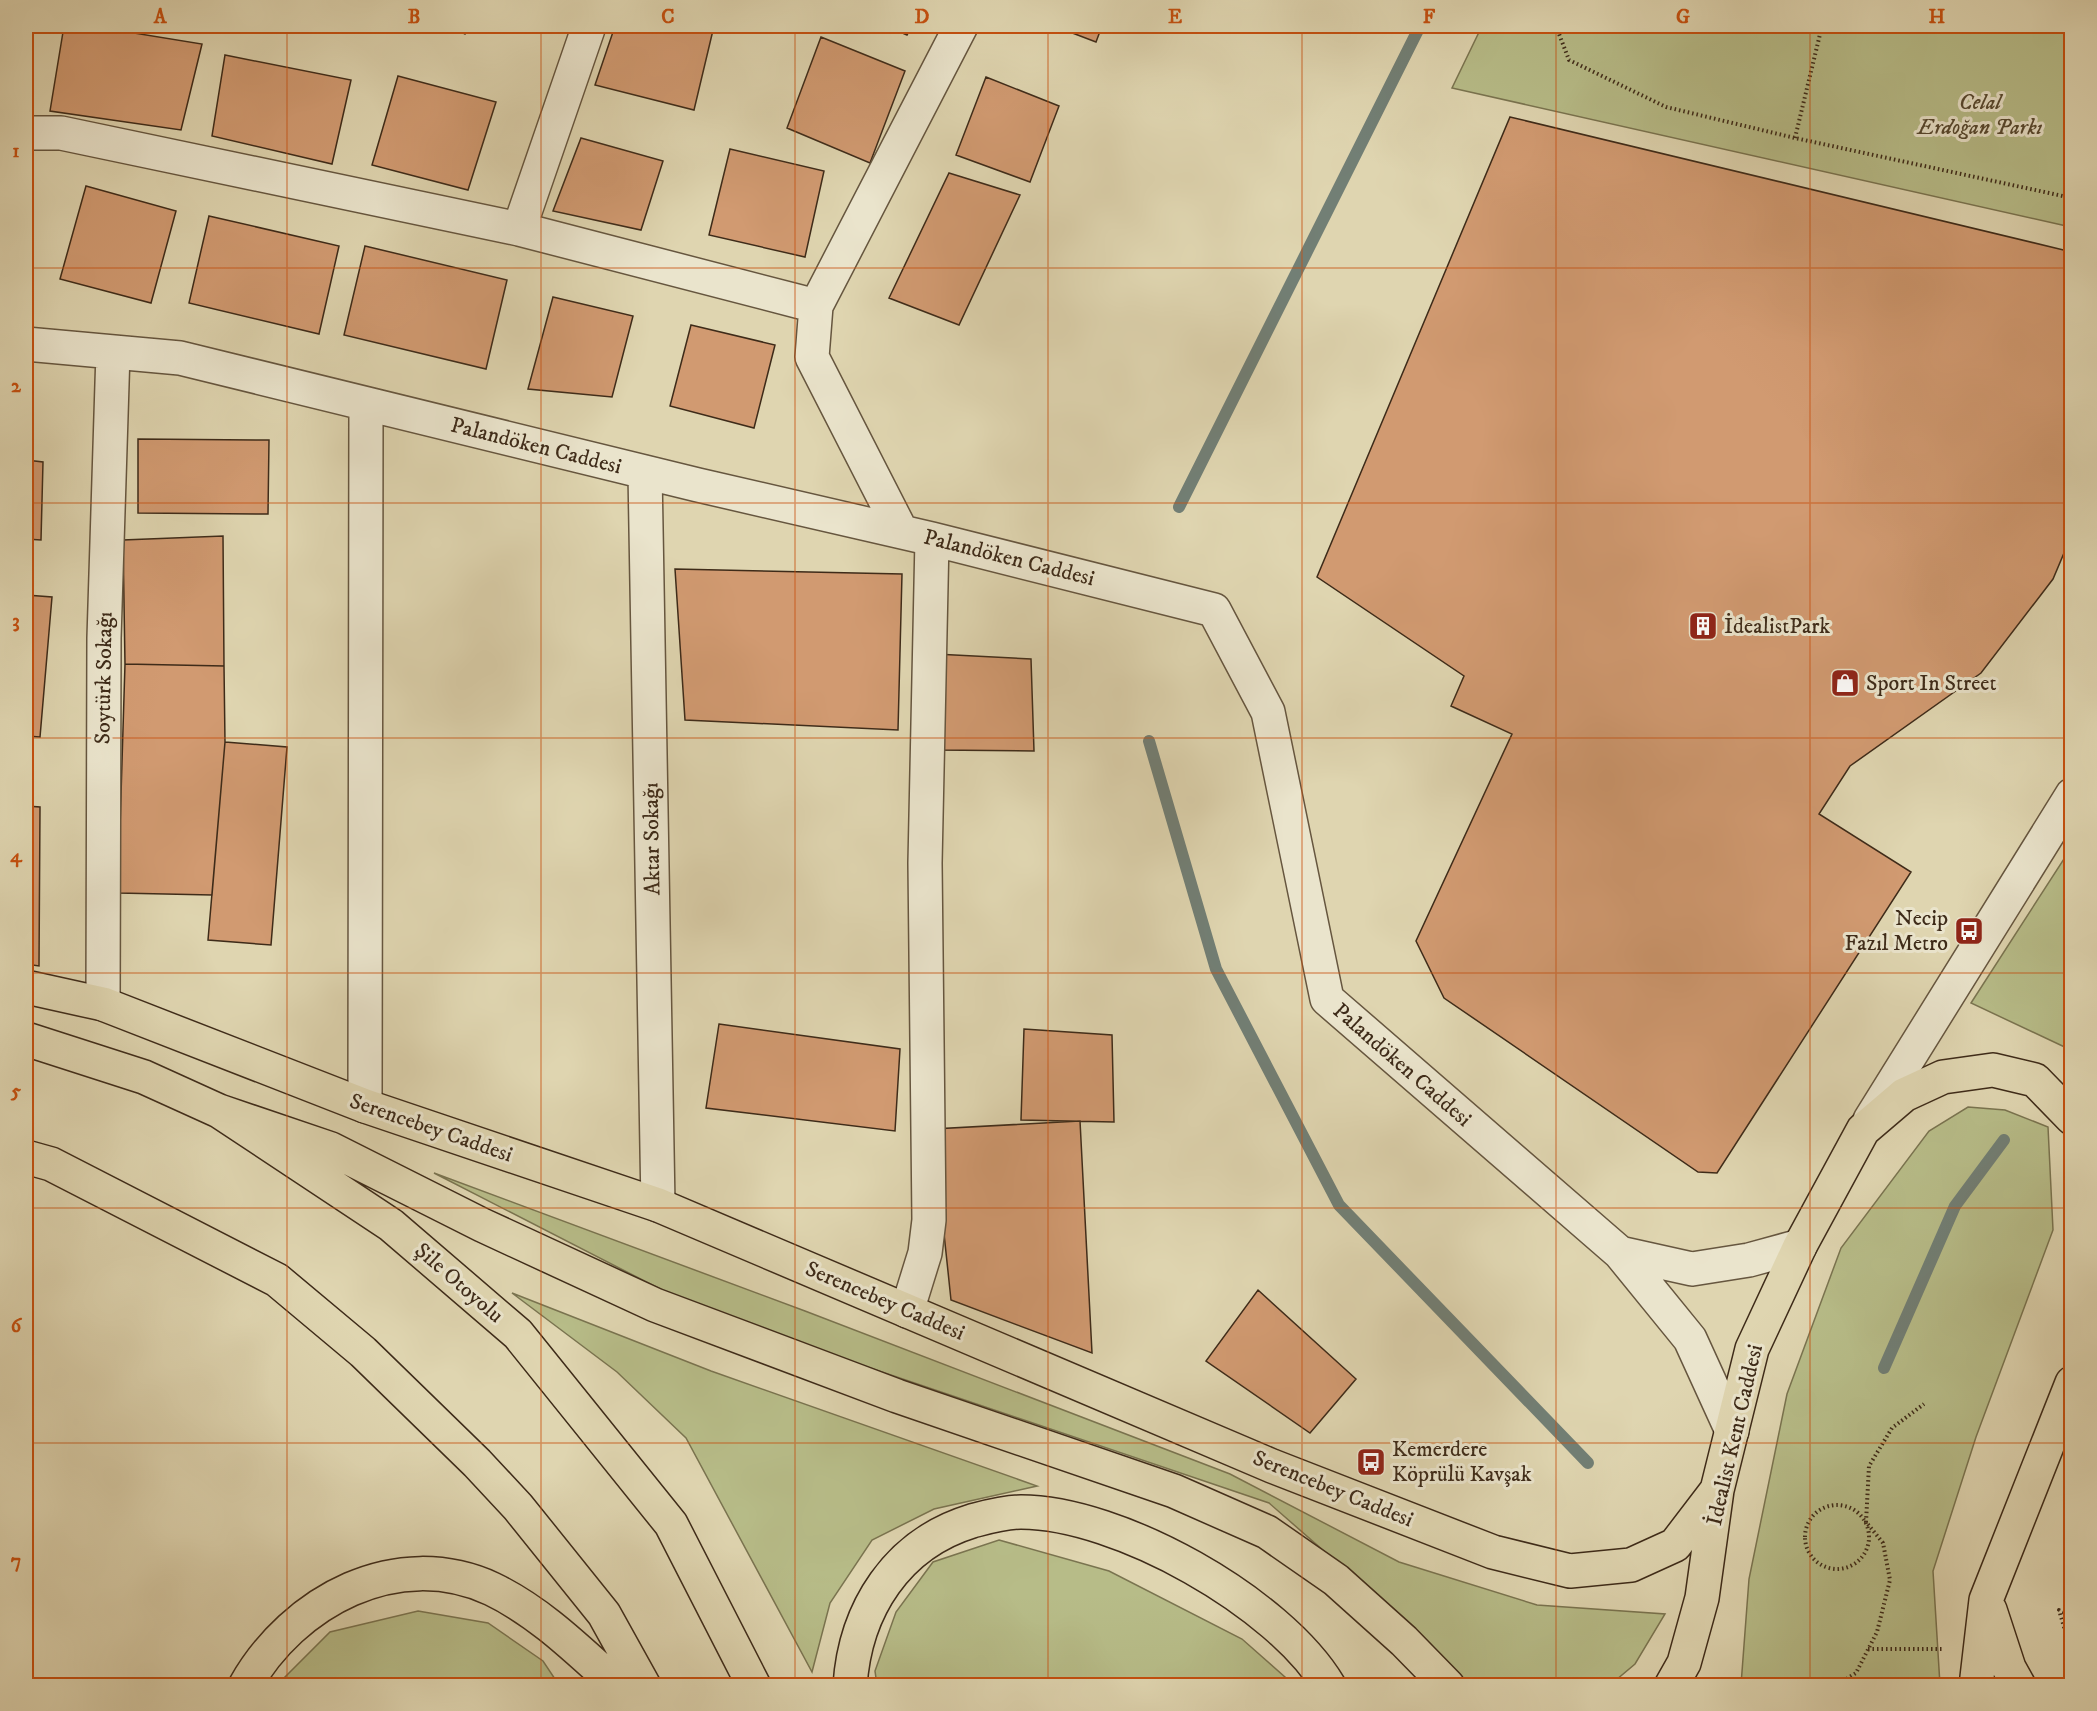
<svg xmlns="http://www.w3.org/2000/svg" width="2097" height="1711" font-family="'IM FELL DW Pica',serif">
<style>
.green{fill:#b7bc88;stroke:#7a7450;stroke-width:1.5}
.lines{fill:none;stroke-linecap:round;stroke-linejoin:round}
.stream{stroke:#727f75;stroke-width:12}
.building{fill:#d19a71;stroke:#3e2b19;stroke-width:1.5}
.minor-casing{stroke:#66563f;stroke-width:36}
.major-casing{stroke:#3e2b19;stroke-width:36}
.highway-casing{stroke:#3e2b19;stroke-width:36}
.path{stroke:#3e2b19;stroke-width:4;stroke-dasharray:1.5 3;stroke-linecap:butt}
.minor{stroke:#eae4cc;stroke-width:33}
.major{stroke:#dfd5b0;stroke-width:33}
.highway{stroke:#dfd5b0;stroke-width:33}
.grid{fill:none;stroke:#c6500f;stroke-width:1.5;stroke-opacity:0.55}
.labels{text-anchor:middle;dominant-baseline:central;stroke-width:6;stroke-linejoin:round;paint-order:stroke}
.park-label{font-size:22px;font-style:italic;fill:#56482f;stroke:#eae4cc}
.street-label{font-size:22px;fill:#3e2b19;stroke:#eae4cc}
.poi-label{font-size:22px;fill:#3e2b19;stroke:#eae4cc;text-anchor:start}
.neatline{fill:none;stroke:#c6500f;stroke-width:2}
.grid-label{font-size:20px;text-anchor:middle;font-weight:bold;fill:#c6500f}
</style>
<rect width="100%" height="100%" fill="#dfd5b0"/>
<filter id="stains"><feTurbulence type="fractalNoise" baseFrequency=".00333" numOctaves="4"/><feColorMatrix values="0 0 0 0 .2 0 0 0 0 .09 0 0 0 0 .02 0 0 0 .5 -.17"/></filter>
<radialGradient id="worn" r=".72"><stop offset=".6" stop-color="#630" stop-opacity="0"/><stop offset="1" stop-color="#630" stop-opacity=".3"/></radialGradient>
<!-- green -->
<path class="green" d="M1482,26H2071V227L1452,88Z
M2071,848V1050L1971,1003Z
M1968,1107L2005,1110L2048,1127L2053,1230L1976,1437L1933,1571L1940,1685H1741L1749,1579L1787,1394L1841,1248L1929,1131Z
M434,1173L805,1311L1230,1474L1399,1562L1537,1605L1665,1614L1635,1664L1610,1685H1468L1380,1600L1269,1503L705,1312Z
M512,1293L711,1371L1037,1486L934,1509L872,1540L830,1603L812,1672L686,1438L617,1372Z
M999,1540L1109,1571L1242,1639L1294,1685H877L875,1671L896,1612L933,1562Z
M418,1611L488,1623L543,1661L559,1685H277L330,1632Z"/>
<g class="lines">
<!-- stream -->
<path class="stream" d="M1179,507L1420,26
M1149,741L1216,969L1339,1205L1588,1463
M2070,1008L2072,1005
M1884,1368L1955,1206L2004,1140"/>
</g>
<!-- building -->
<path class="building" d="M64,26H91L202,44L181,130L50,111Z
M449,26H469L465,34Z
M615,26H714L694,110L595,85Z
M886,26H912L907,35Z
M1054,26H1102L1096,42Z
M821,37L905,71L870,163L787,128Z
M225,55L351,80L332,164L212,136Z
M398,76L496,102L468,190L372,165Z
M986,77L1059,106L1030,182L956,155Z
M1510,117L2072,252V534L2053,579L1981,673L1850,766L1819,814L1911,872L1717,1173L1698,1172L1444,998L1416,941L1512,734L1451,706L1464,676L1317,577Z
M581,138L663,161L641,230L553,211Z
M730,149L824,171L805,257L709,235Z
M949,173L1020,195L959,325L889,298Z
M86,186L176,211L151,303L60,279Z
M209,216L339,246L319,334L189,303Z
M365,246L507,280L486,369L344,335Z
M553,297L633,316L612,397L528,389Z
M691,325L775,345L754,428L670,406Z
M138,439L269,440L268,514L138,513Z
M26,460L43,462L41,540L26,539Z
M223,536L224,666L125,664L123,540Z
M675,569L902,574L898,730L685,720Z
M26,595L52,597L40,737L26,736Z
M935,654L1031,659L1034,751L936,750Z
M125,664L224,666L225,742L212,895L118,893Z
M225,742L287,747L271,945L208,940Z
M26,806L40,807L39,966L26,964Z
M719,1024L900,1049L895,1131L706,1108Z
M1024,1029L1112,1035L1114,1122L1021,1120Z
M1080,1121L1092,1353L951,1300L933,1129Z
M1258,1290L1356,1379L1310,1433L1206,1361Z"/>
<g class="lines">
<!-- minor casing -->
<g class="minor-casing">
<path id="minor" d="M26,133H61L519,229L816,306
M519,229L589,26
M26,344L180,358L698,485L932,539L1214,610L1268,712L1327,999L1620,1253L1690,1339L1732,1431
M645,472L658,1205
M901,531L812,357L816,306L961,26
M103,1004L104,638L113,352
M365,1106L366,404
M1870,1120L2072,795
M1620,1253L1692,1269L1749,1260L1800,1246
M907,1311L925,1253L929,1220L925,863L932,539"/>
</g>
<!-- major casing -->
<g class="major-casing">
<path id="major" d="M26,987L103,1004L365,1106L658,1205L1272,1466L1493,1552L1570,1571L1631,1565L1675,1545L1717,1490
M1990,1610L2009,1668L2019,1686
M1671,1686L1684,1663L1702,1598L1717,1490L1752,1349L1800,1246L1863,1130L1904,1095L1943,1077L1993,1070L2035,1080L2072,1118
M1976,1686L1986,1600L2072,1383"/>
</g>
<!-- highway casing -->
<g class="highway-casing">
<path id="highway" d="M26,1039L144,1077L219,1111L391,1225L518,1334L671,1524L754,1686
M219,1111L331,1149L482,1225L655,1305L897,1396L1174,1491L1267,1532L1336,1580L1404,1641L1448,1686
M26,1157L51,1164L277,1280L363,1352L477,1463L518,1507L604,1614L644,1686
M245,1686C293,1601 397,1545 492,1589C540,1612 579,1651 618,1686
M850,1686C855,1609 897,1544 972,1521C987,1517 1004,1512 1021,1512C1118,1512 1279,1602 1329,1686"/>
</g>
<!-- path -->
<path class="path" d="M1556,26L1569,60L1666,107L1795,138L2072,198
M2064,26L2072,35
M1795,138L1822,26
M1805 1537a32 32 0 1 1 64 0a32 32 0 1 1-64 0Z
M2072,1616L2059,1610L2072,1654
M1868,1649H1942
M1835,1686L1856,1673L1877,1632L1890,1580L1883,1543L1866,1522L1869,1466L1892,1428L1924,1404"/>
<!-- minor -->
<use href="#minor" class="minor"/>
<!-- major -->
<use href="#major" class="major"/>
<!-- highway -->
<use href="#highway" class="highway"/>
</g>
<!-- grid -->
<path class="grid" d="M287,26V1686M541,26V1686M795,26V1686M1048,26V1686M1302,26V1686M1556,26V1686M1810,26V1686M26,268H2072M26,503H2072M26,738H2072M26,973H2072M26,1208H2072M26,1443H2072"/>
<!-- icons -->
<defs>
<g id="building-square" transform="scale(1.5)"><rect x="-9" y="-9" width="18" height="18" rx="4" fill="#8f2418" stroke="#eae4cc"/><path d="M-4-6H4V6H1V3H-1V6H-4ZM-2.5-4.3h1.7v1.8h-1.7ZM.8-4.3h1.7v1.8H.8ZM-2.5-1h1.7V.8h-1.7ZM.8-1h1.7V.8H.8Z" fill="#fff"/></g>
<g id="shop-square" transform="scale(1.5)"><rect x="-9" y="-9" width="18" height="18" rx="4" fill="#8f2418" stroke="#eae4cc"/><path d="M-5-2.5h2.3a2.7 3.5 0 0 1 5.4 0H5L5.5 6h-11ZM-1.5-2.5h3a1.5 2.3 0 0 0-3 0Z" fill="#fff"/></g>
<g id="bus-square" transform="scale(1.5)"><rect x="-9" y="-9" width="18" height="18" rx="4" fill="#8f2418" stroke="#eae4cc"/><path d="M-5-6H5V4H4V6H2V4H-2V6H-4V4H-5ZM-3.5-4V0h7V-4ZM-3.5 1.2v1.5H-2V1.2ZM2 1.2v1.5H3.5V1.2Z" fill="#fff"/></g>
</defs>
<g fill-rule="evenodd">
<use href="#building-square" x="1703" y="626"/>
<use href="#shop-square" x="1845" y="683"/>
<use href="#bus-square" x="1969" y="931"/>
<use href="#bus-square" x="1371" y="1462"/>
</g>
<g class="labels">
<!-- park labels -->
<g class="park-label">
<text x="1980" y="102">Celal<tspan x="1980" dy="25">Erdoğan Parkı</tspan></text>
</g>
<!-- street labels -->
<g class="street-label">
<text transform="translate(536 446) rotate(14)">Palandöken Caddesi</text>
<text transform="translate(1009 558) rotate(14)">Palandöken Caddesi</text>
<text transform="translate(104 678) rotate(-89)">Soytürk Sokağı</text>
<text transform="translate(652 839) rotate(-91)">Aktar Sokağı</text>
<text transform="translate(1402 1065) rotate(41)">Palandöken Caddesi</text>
<text transform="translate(431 1128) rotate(19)">Serencebey Caddesi</text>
<text transform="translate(459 1283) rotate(41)">Şile Otoyolu</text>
<text transform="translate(885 1301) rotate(23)">Serencebey Caddesi</text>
<text transform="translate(1735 1435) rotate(-77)">İdealist Kent Caddesi</text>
<text transform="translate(1333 1489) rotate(22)">Serencebey Caddesi</text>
</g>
<!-- poi labels -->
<g class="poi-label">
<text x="1724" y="626">İdealistPark</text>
<text x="1866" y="683">Sport In Street</text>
<text x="1948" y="918" text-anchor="end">Necip<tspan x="1948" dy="25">Fazıl Metro</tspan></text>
<text x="1392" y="1449">Kemerdere<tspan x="1392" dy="25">Köprülü Kavşak</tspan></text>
</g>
</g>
<!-- margin -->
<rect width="2097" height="1711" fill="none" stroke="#dfd5b0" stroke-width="66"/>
<rect x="33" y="33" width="2031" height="1645" class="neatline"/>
<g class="grid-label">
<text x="160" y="23">A</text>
<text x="414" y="23">B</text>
<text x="668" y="23">C</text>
<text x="922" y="23">D</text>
<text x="1175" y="23">E</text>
<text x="1429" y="23">F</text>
<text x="1683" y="23">G</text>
<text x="1937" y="23">H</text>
<text x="16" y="157">1</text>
<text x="16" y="392">2</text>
<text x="16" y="627">3</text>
<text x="16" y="862">4</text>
<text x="16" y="1097">5</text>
<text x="16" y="1332">6</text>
<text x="16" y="1567">7</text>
</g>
<rect width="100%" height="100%" filter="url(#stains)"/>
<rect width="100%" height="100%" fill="url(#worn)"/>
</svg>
